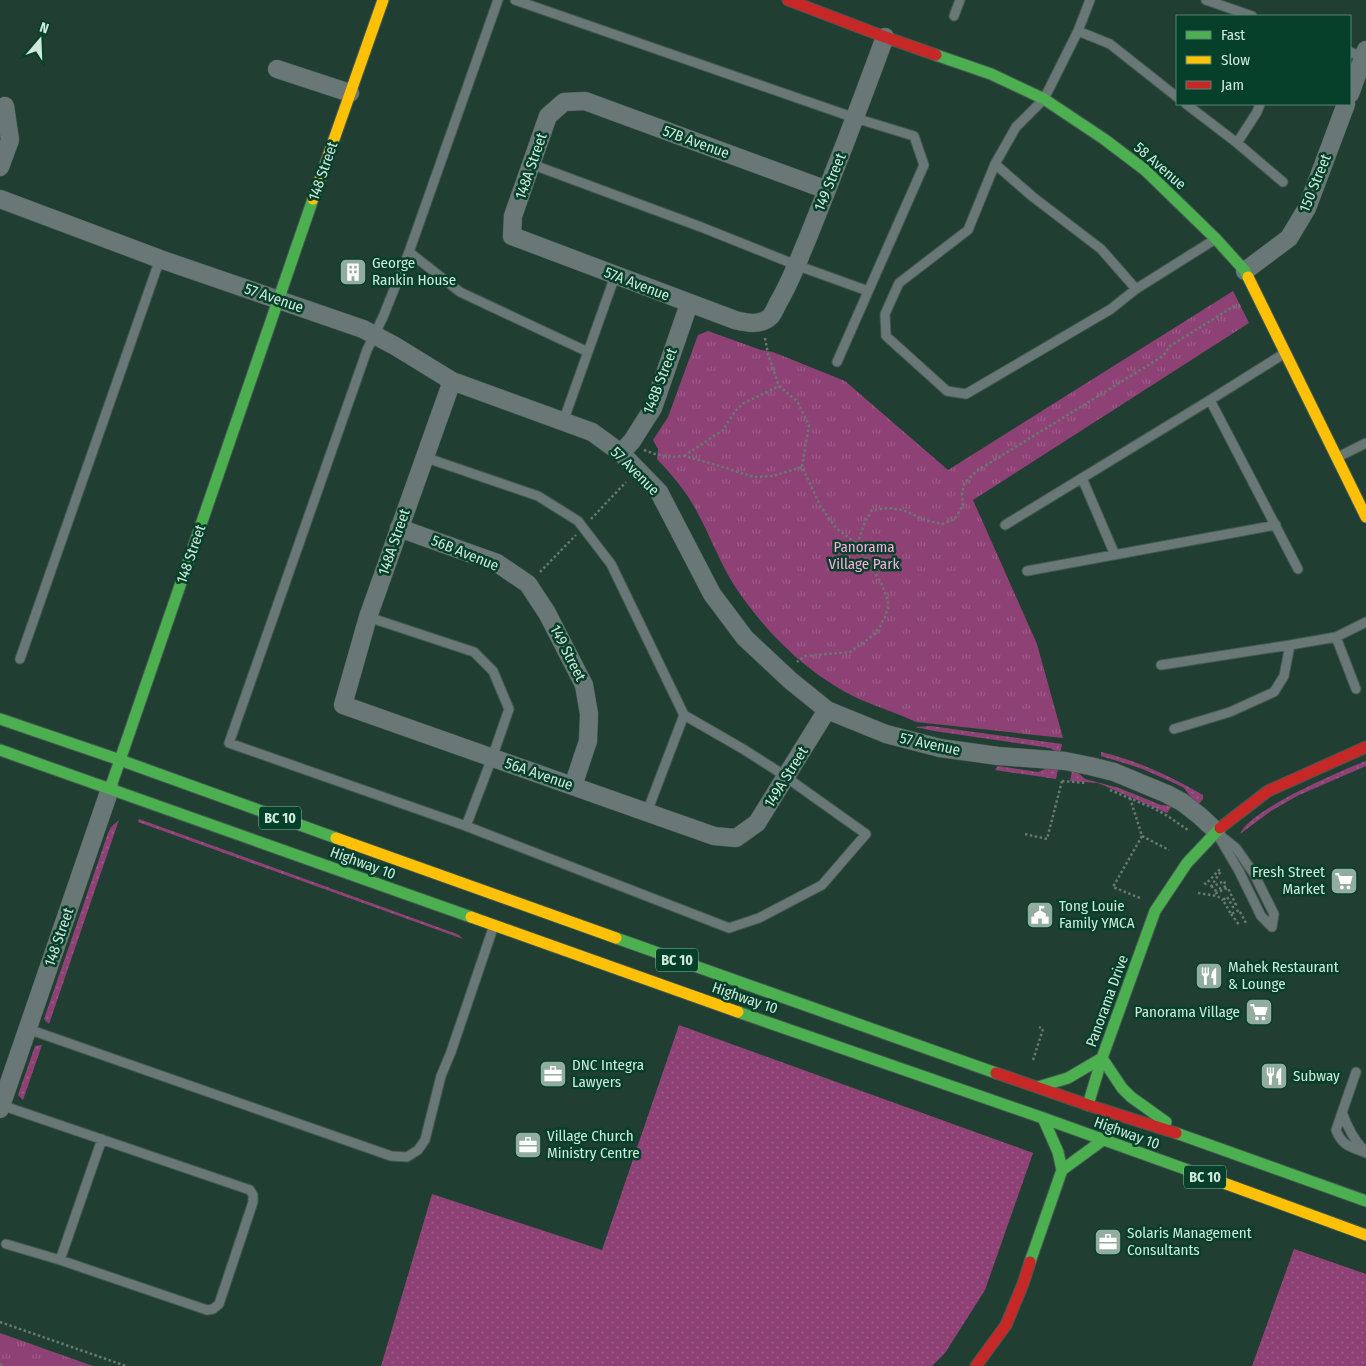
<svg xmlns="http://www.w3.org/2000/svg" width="1366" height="1366" font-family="'Fira Sans Condensed',sans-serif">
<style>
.grass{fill:url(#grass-dots)}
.park{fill:url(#park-tufts)}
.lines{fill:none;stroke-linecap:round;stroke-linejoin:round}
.lane-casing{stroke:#435a50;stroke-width:11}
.street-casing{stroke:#435a50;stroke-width:19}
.fast-casing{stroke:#435a50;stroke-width:13}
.slow-casing{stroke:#435a50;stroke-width:13}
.jam-casing{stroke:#435a50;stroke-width:13}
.path{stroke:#687874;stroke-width:2.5;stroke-dasharray:2.5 2.5;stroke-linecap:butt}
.lane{stroke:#697776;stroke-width:9}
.street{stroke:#697776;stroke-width:18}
.fast{stroke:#4caf50;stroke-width:11}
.slow{stroke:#ffc107;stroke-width:11}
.jam{stroke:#c62828;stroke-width:11}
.labels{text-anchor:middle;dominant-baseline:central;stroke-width:5;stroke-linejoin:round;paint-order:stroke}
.shield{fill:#06402b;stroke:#93b6a6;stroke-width:1}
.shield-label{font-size:14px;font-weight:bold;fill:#cfe9db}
.street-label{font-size:15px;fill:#cfe9db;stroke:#06402b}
.poi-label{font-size:15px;fill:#cfe9db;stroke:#06402b;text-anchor:start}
.park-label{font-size:15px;fill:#feabdd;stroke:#06402b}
</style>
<defs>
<pattern id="grass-dots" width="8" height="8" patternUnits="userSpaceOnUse" patternTransform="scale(1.25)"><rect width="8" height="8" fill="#8e4175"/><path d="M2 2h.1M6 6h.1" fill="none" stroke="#9d5c88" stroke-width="1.8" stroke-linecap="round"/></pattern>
<pattern id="park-tufts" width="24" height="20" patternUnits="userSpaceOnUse" patternTransform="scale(1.25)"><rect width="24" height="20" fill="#8e4175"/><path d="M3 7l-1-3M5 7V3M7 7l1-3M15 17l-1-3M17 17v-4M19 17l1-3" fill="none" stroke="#9d5c88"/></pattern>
</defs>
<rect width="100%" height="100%" fill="#213e32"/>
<!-- grass -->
<path class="grass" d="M915,727L931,726L1062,744L1060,754L1050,748L934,731Z
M1101,752C1138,761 1170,776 1203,795V799L1199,804L1192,799L1184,788L1172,782L1140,768L1101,756Z
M1366,761V766L1297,796L1271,811L1240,834C1249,810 1340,771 1366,761Z
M998,766L1038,772L1048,768L1058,769L1056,779L995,770Z
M1072,771L1077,772L1085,779L1119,788L1161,805L1172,806L1167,813L1098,783L1070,781Z
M139,819L454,933L459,935L463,939L138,822Z
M119,820L49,1024L44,1019L108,833L111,827Z
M679,1025L1033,1153L985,1290L945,1353L932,1366H381L432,1194L602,1250Z
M42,1045L23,1100L18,1095L35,1046Z
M1294,1249L1366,1274V1366H1252Z"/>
<!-- park -->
<path class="park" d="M1233,291L1249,323L973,500L1037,644L1063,738L916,722C897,713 878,707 859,699C808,675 765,632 734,585C719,561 710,535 696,510C686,491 672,475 657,459L658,449L653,440L668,417L698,335L708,331L761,350L773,352L845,381L948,470Z
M0,1333L93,1366H0Z"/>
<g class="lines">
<!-- lane casing -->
<g class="lane-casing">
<path id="lane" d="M498,0L409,252L383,317L367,350L229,743L466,826L729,928L759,918L822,885L866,834L776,770L743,749L684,715
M515,0L855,118L914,136L924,165L837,362
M1090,0L1078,31L1044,99L1016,127L995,164L1033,197L1101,249L1136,289
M1206,0L1252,16
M954,16L960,0
M1078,31L1110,44L1177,97
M1350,52L1363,57
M1186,104L1237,143L1283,182
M1237,143L1257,112L1260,104
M531,164L701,227L796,265L868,291
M995,164L968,230L899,283L885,314L886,336L947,391L966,394L1111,309L1136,289L1214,240
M409,252L460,292L588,352
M1285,353L1210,400L1298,569
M563,422L615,276
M424,457L538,496L578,521L611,564L684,715L647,812
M1338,457L1366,443
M1082,478L1115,555
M1005,525L1210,400
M1027,571L1276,525
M368,617L474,652L493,671L509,709L492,758L466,826
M1336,637L1356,689
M20,659L160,259
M1161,665L1290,645
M1174,729L1230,712L1274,692L1284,676L1290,645L1336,637L1366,622
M1216,832L1236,848L1253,872L1274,914L1272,927
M1219,837L1239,871L1261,916L1272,927
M28,1029L391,1156L407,1157L418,1150L425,1140L441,1076L451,1052L493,928
M1356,1072L1336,1130C1342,1146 1351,1147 1366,1153
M1,1105L250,1190L253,1195V1202L219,1304L213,1309L207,1310L60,1260L6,1244
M1342,1112C1347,1126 1354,1140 1364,1150
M60,1260L102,1139"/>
</g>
<!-- street casing -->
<g class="street-casing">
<path id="street" d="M277,69L350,93
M1350,94L1366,50
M0,167L10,140L5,106
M827,190L585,101L564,102L548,116L513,216L512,236L735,320C747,323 761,326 771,316C774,312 776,307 778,303C790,283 798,261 807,240C834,173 860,105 885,37
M0,199L160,259L363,329L395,346L452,381L592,432L621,453L659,492L712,594L745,638L791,681L827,710L886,734L940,748L998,756L1065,761L1090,766L1114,772L1167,794L1182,802L1200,816L1216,831
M1245,271L1289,238L1307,208L1346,104
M452,381L368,617L343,705L714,836L736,838L757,823L827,710
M621,453L632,441L653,408L689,304
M399,528L497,563L528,584L547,613L584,685L589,714L588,741L573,786
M0,1109L110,789"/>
</g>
<!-- fast casing -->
<g class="fast-casing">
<path id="fast" d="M936,55L991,74L1044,99L1104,139L1145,170L1216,239L1245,271L1248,277
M0,719L120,760L336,838
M0,750L471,917
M110,789L313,199
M616,938L996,1073
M738,1012L1043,1118L1199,1174
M1038,1087L1068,1078L1102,1058L1122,1088L1131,1097L1166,1122
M1088,1105L1102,1058L1155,911L1187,863L1220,828
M1043,1118L1058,1152L1062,1170L1103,1140
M1176,1133L1366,1201
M1030,1262L1062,1170"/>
</g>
<!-- slow casing -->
<g class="slow-casing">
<path id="slow" d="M313,199L383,0
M1248,277L1366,517
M336,838L616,938
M471,917L738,1012
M1199,1174L1366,1235"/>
</g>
<!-- jam casing -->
<g class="jam-casing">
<path id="jam" d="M788,0L885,37L936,55
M1220,828L1268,791L1366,747
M996,1073L1088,1105L1176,1133
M976,1366L1006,1325L1023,1284L1030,1262"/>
</g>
<!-- path -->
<path class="path" d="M765,338L768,354L779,386L797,401L809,425L802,467L821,507L836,528L857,544L881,583L888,600V608L885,617L877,632L867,640L850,652L805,656L797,662
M644,450L655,454L672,457L684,456L710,463L754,477L773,476L802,467
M684,456L723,430L736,410L744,403L779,386
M591,519L626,482
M857,544L865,522L872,510L889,508L903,510L925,520L942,524L955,519L963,505L962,494L964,484L975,472L1163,356L1170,346L1231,308L1241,305
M540,572L576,535
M1062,781L1086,783
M1110,790L1153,808L1166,815L1188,830
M1130,798L1142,836L1113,887L1140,898
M1025,834L1047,839L1062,781
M1142,836L1169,850
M1204,883L1206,884L1219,870L1221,871L1210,888L1224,881L1226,886L1214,891L1216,893L1228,888L1236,905L1233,907L1227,897L1223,900L1231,914L1239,910L1246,923
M1198,893L1217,896L1223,900
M1231,914L1240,926
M1033,1060L1043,1029L1039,1027
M0,1322L126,1366
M0,1364L2,1366"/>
<!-- lane -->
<use href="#lane" class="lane"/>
<!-- street -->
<use href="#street" class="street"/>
<!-- fast -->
<use href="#fast" class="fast"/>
<!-- slow -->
<use href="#slow" class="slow"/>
<!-- jam -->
<use href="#jam" class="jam"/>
</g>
<!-- icons -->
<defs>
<g id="building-square" transform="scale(1.4375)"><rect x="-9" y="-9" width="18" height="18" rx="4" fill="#92ada0" stroke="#06402b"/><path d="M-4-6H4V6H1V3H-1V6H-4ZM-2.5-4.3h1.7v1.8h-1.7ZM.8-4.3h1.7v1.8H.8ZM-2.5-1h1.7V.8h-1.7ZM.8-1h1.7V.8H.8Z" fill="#fff"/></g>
<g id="supermarket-square" transform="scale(1.4375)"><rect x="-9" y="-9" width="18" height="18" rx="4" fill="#92ada0" stroke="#06402b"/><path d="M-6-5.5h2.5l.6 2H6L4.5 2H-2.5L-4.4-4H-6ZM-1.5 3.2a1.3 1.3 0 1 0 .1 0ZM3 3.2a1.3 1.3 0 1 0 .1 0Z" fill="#fff"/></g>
<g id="civic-square" transform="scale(1.4375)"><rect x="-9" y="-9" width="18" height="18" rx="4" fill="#92ada0" stroke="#06402b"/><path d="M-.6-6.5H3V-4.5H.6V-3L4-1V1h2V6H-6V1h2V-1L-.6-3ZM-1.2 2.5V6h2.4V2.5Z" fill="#fff"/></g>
<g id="restaurant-square" transform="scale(1.4375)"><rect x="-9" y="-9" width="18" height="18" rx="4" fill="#92ada0" stroke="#06402b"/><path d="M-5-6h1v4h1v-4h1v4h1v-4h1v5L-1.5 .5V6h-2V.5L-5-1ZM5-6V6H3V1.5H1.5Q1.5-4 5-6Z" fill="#fff"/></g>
<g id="office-square" transform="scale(1.4375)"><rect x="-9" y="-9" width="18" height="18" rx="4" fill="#92ada0" stroke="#06402b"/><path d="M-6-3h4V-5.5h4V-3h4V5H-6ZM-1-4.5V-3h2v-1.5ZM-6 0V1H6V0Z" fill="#fff"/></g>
</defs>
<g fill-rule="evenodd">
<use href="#building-square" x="353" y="272"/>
<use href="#supermarket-square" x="1344" y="881"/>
<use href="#civic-square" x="1040" y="915"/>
<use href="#restaurant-square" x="1209" y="976"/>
<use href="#supermarket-square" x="1259" y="1012"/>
<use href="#office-square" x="553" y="1074"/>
<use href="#restaurant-square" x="1274" y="1076"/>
<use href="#office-square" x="528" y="1145"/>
<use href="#office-square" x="1108" y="1242"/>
</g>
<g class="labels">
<!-- shield labels -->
<g class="shield">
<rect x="259" y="806.5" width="42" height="23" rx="4"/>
<rect x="656" y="948.5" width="42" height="23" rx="4"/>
<rect x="1184" y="1165.5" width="42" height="23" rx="4"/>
</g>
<g class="shield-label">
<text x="280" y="818">BC 10</text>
<text x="677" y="960">BC 10</text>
<text x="1205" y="1177">BC 10</text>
</g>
<!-- street labels -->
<g class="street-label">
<text transform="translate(696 142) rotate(20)">57B Avenue</text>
<text transform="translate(531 166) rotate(-71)">148A Street</text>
<text transform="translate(1160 166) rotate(41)">58 Avenue</text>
<text transform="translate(323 171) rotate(-71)">148 Street</text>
<text transform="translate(830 182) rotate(-68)">149 Street</text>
<text transform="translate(1315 183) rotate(-68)">150 Street</text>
<text transform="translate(637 284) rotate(21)">57A Avenue</text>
<text transform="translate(274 298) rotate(19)">57 Avenue</text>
<text transform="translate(660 381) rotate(-69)">148B Street</text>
<text transform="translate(635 471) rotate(45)">57 Avenue</text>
<text transform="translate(394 542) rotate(-71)">148A Street</text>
<text transform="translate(465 553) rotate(22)">56B Avenue</text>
<text transform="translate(191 554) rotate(-71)">148 Street</text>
<text transform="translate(568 653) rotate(63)">149 Street</text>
<text transform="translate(930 744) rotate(12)">57 Avenue</text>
<text transform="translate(539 774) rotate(19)">56A Avenue</text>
<text transform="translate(786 777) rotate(-58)">149A Street</text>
<text transform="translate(363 863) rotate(20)">Highway 10</text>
<text transform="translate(59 937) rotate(-71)">148 Street</text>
<text transform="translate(745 998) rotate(19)">Highway 10</text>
<text transform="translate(1107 1001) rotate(-70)">Panorama Drive</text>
<text transform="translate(1127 1133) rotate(20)">Highway 10</text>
</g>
<!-- poi labels -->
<g class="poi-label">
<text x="372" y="263">George<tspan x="372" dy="17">Rankin House</tspan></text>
<text x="1325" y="872" text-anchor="end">Fresh Street<tspan x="1325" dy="17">Market</tspan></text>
<text x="1059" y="906">Tong Louie<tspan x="1059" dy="17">Family YMCA</tspan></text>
<text x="1228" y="967">Mahek Restaurant<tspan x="1228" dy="17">&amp; Lounge</tspan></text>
<text x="1240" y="1012" text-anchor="end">Panorama Village</text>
<text x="572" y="1065">DNC Integra<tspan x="572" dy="17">Lawyers</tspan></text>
<text x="1293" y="1076">Subway</text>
<text x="547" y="1136">Village Church<tspan x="547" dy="17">Ministry Centre</tspan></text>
<text x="1127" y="1233">Solaris Management<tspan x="1127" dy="17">Consultants</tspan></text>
</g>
<!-- park labels -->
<g class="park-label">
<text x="864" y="547">Panorama<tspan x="864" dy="17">Village Park</tspan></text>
</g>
</g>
<!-- legend -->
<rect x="1176" y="15" width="175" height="90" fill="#06402b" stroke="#568471"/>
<rect x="1186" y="31" width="25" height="8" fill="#4caf50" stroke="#568471"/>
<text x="1221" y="40" font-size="15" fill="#cfe9db">Fast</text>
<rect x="1186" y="56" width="25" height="8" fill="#ffc107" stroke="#568471"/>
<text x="1221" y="65" font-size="15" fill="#cfe9db">Slow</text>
<rect x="1186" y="81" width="25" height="8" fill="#c62828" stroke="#568471"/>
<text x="1221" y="90" font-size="15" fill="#cfe9db">Jam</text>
<!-- north arrow -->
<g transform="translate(40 40) rotate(19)" stroke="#06402b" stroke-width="4" paint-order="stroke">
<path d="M0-4L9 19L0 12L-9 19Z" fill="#cfe9db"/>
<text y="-8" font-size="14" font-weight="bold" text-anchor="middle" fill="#cfe9db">N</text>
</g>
</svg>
